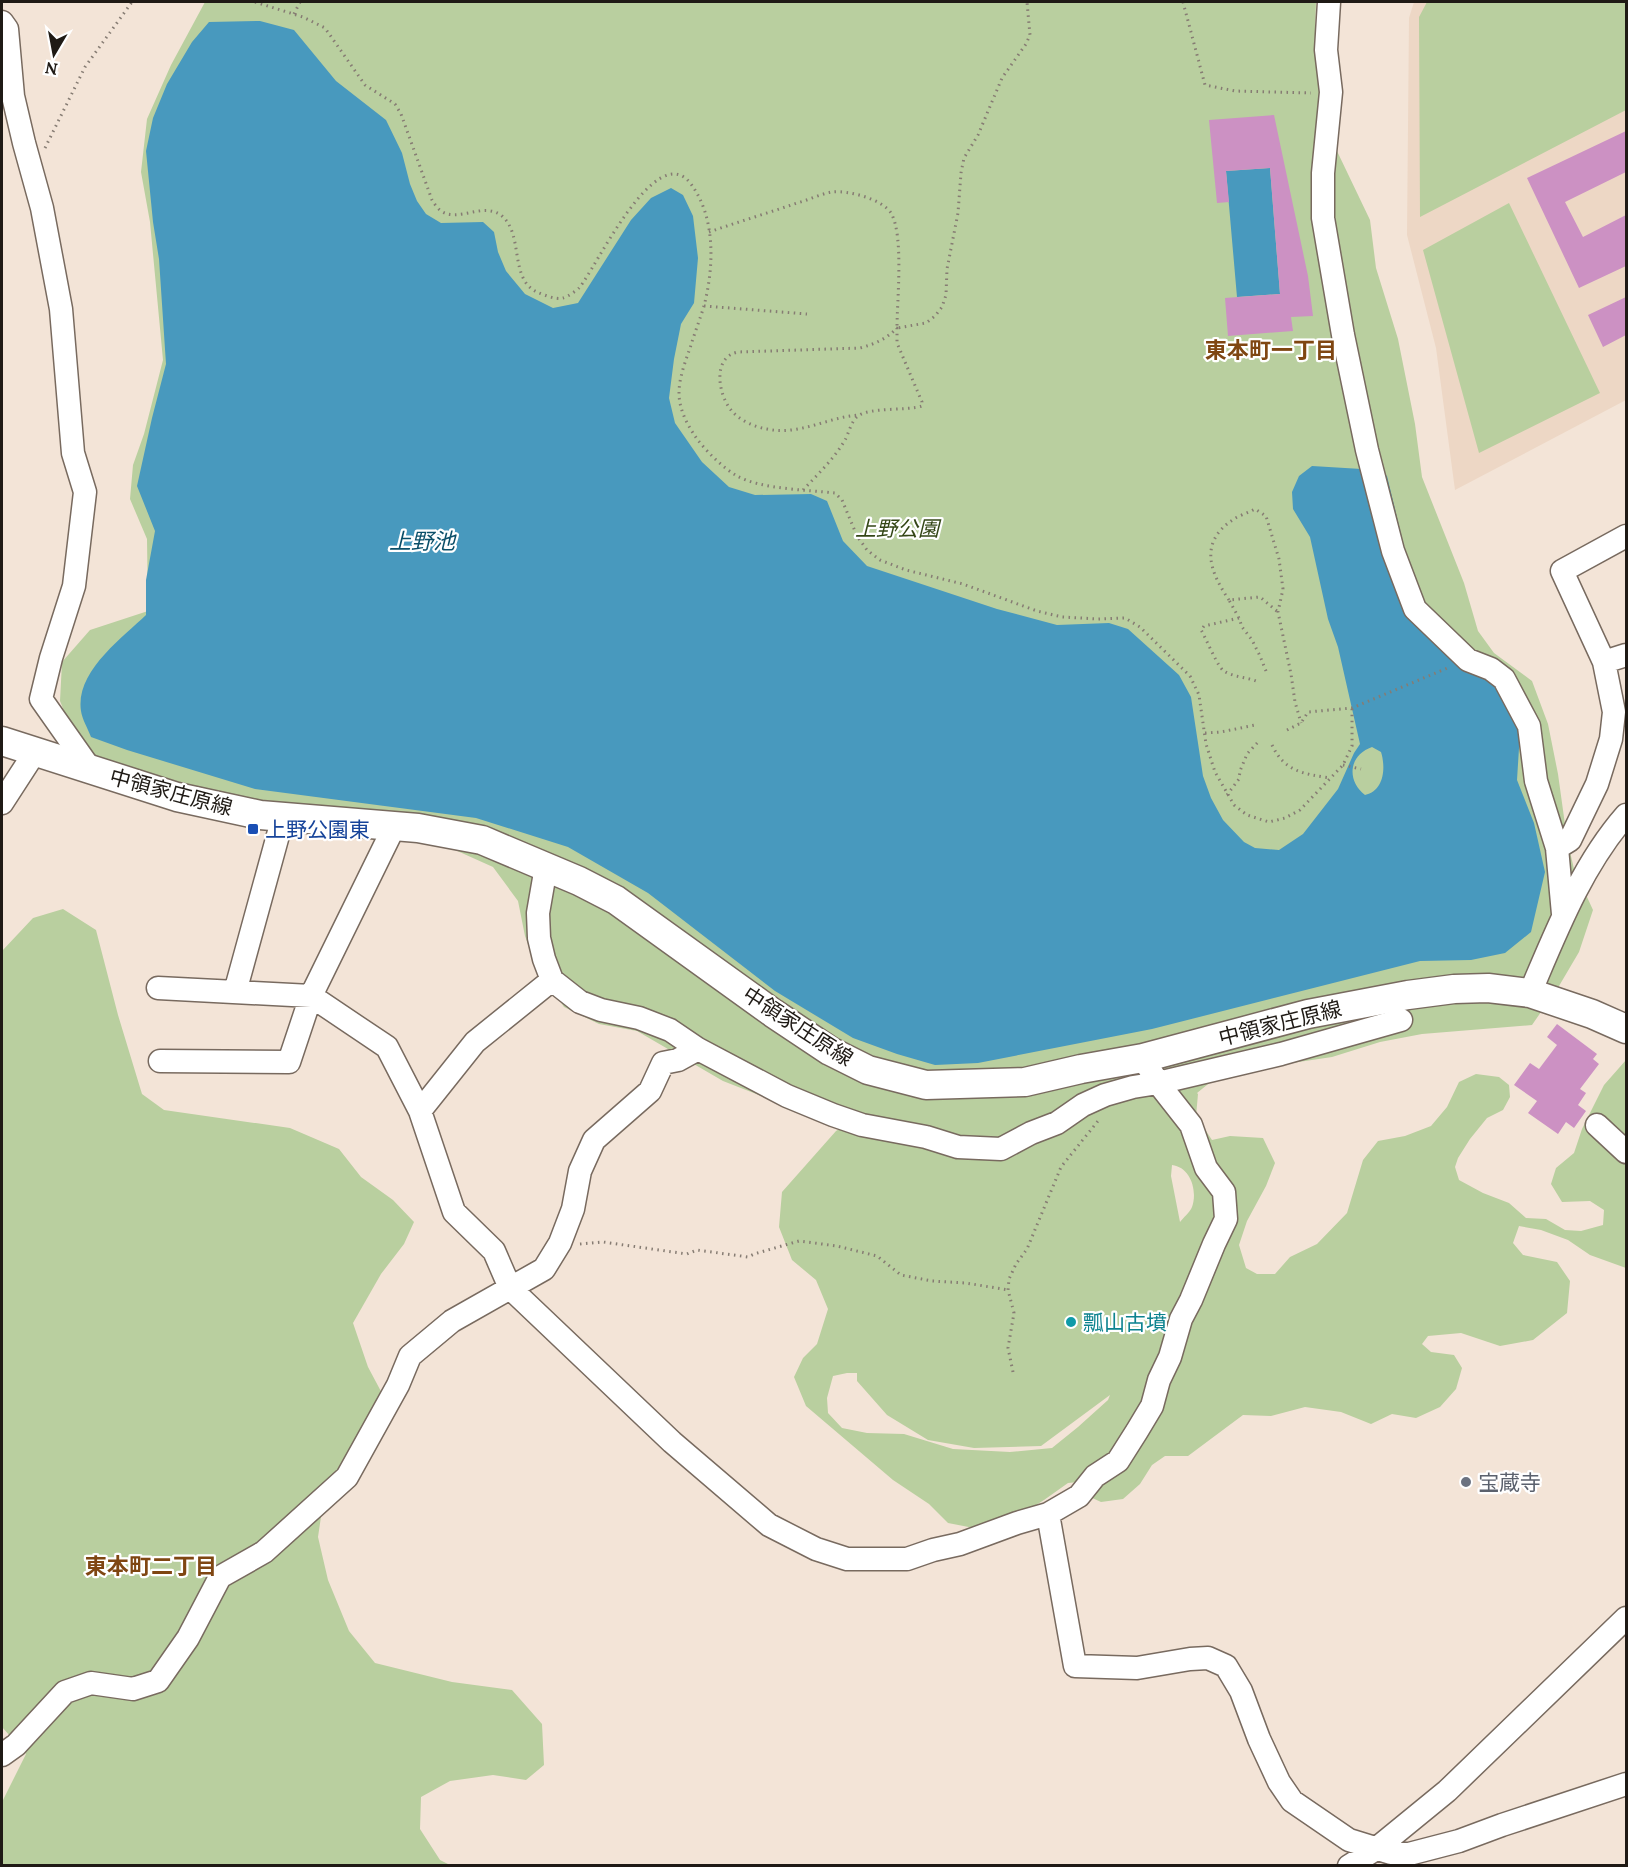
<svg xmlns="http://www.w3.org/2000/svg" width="1628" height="1867" font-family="Lora,'Noto Sans JP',serif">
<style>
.built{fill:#edd7c5}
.green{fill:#b9cf9f;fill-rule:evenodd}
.water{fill:#4899be;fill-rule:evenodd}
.building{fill:#cc91c3}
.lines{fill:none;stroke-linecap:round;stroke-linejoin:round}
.minor-casing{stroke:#786a5f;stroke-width:25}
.major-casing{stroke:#786a5f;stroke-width:31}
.path{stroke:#867c73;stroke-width:3;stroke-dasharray:1.5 4.5;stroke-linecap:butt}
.minor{stroke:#fff;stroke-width:22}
.major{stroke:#fff;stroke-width:28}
.transit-dot{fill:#1a4fb4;stroke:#fff;stroke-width:2}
.culture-dot{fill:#0f9aa8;stroke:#fff;stroke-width:2}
.worship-dot{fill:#6b7280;stroke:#fff;stroke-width:2}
.labels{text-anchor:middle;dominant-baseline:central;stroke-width:4.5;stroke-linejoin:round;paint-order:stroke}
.park-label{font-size:21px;font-style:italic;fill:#334616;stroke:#fff}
.street-label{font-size:21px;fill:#1f1a15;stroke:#fff}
.transit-label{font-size:21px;fill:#164399;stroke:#fff;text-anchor:start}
.culture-label{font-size:21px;fill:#0d838f;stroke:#fff;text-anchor:start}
.worship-label{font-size:21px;fill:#5b616d;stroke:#fff;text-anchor:start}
.neighbourhood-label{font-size:22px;font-weight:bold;fill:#7f4612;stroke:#fff}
.water-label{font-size:22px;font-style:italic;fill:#0b4f69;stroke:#fff}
</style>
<rect width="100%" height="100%" fill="#f3e4d7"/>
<!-- built -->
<path class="built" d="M1414,2H1626V400L1455,490L1436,348L1407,235L1409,18Z"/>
<!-- green -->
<path class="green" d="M205,2H1316L1315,32L1325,92L1336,149L1370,220L1376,268L1398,339L1415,424L1422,477L1464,583L1478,631L1494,653L1532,681L1548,724L1558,774L1567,839L1574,869L1593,910L1579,952L1559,986L1532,1025L1422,1034L1380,1042L1332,1057L1265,1067L1218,1076L1197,1093L1198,1094L1196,1116L1212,1140L1230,1136L1263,1138L1275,1163L1266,1186L1247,1221L1239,1245L1246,1268L1257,1274H1275L1290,1257L1317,1244L1347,1213L1363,1160L1378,1141L1405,1136L1431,1126L1447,1107L1459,1082L1476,1074L1499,1077L1509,1085L1510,1097L1503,1110L1487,1118L1470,1139L1458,1158L1455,1167L1459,1180L1483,1193L1509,1203L1526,1218L1546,1219L1565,1230L1581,1231L1603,1225L1604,1210L1590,1201L1562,1202L1551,1184L1556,1168L1574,1153L1582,1129L1604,1085L1626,1060V1268L1590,1255L1568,1240L1541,1230L1519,1226L1513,1243L1523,1255L1557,1262L1570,1281L1567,1313L1533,1340L1500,1346L1461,1333L1428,1336L1422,1344L1431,1352L1454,1355L1462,1368L1456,1389L1440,1407L1416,1418L1392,1414L1371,1424L1341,1412L1305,1407L1271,1416L1243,1415L1188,1456H1165L1152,1465L1140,1484L1123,1499L1101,1502L1088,1496L1078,1482L1068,1483L1044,1500L1015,1518L979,1529L948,1523L929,1504L893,1480L806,1406L794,1377L803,1358L817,1344L828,1309L816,1280L792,1260L779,1227L782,1192L836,1131L856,1119L769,1099L723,1081L637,1031L599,1024L564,1007L537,967L525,936L518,901L493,867L444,845L238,814L81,753L60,701L62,662L90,630L148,611L147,539L130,499L133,465L144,434L163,360L150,222L141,172L147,119L171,65ZM1172,1165C1190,1167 1198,1190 1192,1207C1190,1212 1183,1218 1180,1222L1171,1176ZM847,1373H857V1381L887,1415L928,1440L974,1448L1041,1446L1110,1395L1108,1400L1078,1427L1052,1448L1010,1452L953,1449L904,1434L867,1433L842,1428L828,1413L827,1398L833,1376Z
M1427,2H1626V110L1420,217L1419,17Z
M1509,203L1600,393L1479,453L1423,250Z
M63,909L96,930L118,1015L142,1094L164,1110L290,1128L339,1149L361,1177L393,1200L414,1222L404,1244L381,1274L353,1323L368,1367L384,1397L322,1510L318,1537L328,1580L349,1631L375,1663L452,1682L512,1690L542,1724L544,1765L526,1780L493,1775L450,1781L421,1797L420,1829L440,1860L450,1865H2L3,1800L26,1754L2,1727V951L33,918Z"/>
<!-- water -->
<path class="water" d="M260,21L294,30L336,81L386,120L402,153L410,184L417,201L426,214L441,223L483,222L494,232L498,252L506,271L525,294L553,308L578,303L631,220L651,198L671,188L683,195L693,216L698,258L694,303L681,324L674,359L669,398L675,423L702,462L729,487L755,495L811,494L827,501L843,541L867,566L997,609L1057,625L1109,623L1128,629L1179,675L1191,697L1203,776L1211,798L1223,820L1244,842L1255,848L1279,850L1303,834L1338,789L1354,753L1360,744L1338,647L1328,619L1310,537L1293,509L1292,492L1299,476L1312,466L1378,470L1387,476L1407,559L1442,645L1492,681L1520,732L1517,780L1534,823L1545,872L1531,932L1505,953L1471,960L1420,961L1152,1029L978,1063L935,1065L897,1054L853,1038L775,991L648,893L568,847L476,818L255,789L127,750L91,737C88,729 82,719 81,711C75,672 122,638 146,615V580L155,531L137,486L152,418L166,364L159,259L153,222L146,151L153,118L167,84L192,42L209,22ZM1372,747L1381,752C1386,768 1384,791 1365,795C1346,780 1349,755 1372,747Z
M1270,168L1280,294L1237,297L1226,171Z"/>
<!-- building -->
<path class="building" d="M1274,115L1308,276L1313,316L1291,317L1293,331L1228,336L1225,298L1280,294L1270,168L1226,171L1229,202L1217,203L1209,120Z
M1626,131V172L1565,202L1583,237L1626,215V266L1579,288L1527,178Z
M1626,297V335L1603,347L1588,315Z
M1557,1024L1597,1054L1593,1059L1599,1064L1580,1089L1586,1093L1578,1105L1586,1111L1574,1128L1566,1122L1558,1134L1528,1113L1537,1101L1514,1085L1530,1063L1539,1069L1557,1045L1547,1037Z"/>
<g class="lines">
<!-- minor casing -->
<g class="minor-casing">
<path id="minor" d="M1329,2L1326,50L1331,92L1323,173V218L1343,335L1367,450L1393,551L1415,609L1468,660L1491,669L1504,679L1529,726L1536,781L1557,848L1563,914
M2,22L7,29L13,96L24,143L42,208L61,309L73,453L85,492L74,586L51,658L41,699L91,770
M1604,662L1626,655
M2,803L35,752
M1557,848L1570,840L1597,784L1611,739L1614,712L1604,662L1562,571L1626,536
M546,867L538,913L539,938L544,959L552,980L580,1002L601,1010L639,1018L670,1030L698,1049L787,1096L833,1115L862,1125L926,1137L958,1147L1001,1149L1031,1133L1057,1123L1083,1105L1105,1095L1133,1087L1158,1083L1281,1054L1401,1020
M158,988L311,996L387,1047L420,1111L454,1212L494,1251L510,1288L672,1442L769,1525L816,1549L847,1559H907L933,1550L960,1544L1017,1523L1048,1514L1079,1496L1095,1476L1118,1461L1137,1431L1152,1406L1159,1380L1170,1357L1181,1319L1191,1300L1214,1244L1226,1219L1224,1192L1206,1168L1191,1125L1158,1083L1143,1058
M235,992L283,817
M1530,993C1556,932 1582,865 1626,815
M160,1061L289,1062L311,996L394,827
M420,1111L475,1042L552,980
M1597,1125L1626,1152
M1048,1514L1075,1666L1137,1668L1190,1659L1208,1658L1226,1666L1241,1691L1259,1739L1279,1782L1292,1801L1349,1840L1391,1853L1409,1854L1459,1841L1502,1825L1626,1784
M2,1755L16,1745L65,1692L91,1683L133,1689L158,1681L188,1638L220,1577L264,1552L347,1477L398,1385L410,1356L452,1321L544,1269L560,1243L573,1209L580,1171L594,1140L650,1091L663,1063L678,1060L698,1049
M1349,1866L1376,1849L1447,1791L1626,1618"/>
</g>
<!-- major casing -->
<g class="major-casing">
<path id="major" d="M2,741L177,797L260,815L418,828L482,840L579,881L616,900L773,1013L830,1051L868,1070L926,1085L1025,1082L1081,1069L1143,1058L1308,1014L1408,995L1454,989L1488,988L1530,993L1592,1014L1626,1029"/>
</g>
<!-- path -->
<path class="path" d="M255,2L303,17L325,28L365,85L395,104L401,114L432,200C434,203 437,208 441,211C458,223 484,201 502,216C524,235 509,279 537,292C544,295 556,300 563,298C567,297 576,291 579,288C595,270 656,137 691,184C716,218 714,267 704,306C700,319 695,332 691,345C686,360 679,377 679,393C679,410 688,426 697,439C708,453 722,467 737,476C760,489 808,490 835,493L842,500L857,536L867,550L880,560L906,570L963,584L1037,611L1062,617L1098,619L1125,618L1140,627L1190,676L1199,695L1206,744L1215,772L1234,805L1247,815L1269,822L1285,818L1300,810L1343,765L1352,746V708
M1183,2L1205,85L1235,91L1311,93
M294,14L300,2
M45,148L85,67L132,2
M709,232C738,222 768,213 797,203C809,200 820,194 832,192C848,190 882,199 891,213C904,235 897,300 897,328L926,323L935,316L942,307L946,295L947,269L958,213L961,173L964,158L978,135L1002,78L1026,44L1030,35L1027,2
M704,306L807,314
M803,490C818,474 834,459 845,440C849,433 851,421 858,416C870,407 906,411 922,406V402L897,343V328C886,339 875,344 860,348L738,352C712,357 718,394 731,410C739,420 754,427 767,429C799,436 828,417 859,415
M1229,600C1210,572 1198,542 1234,519C1240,515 1248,513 1255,509L1266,516L1279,559L1283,589L1278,612L1291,674L1295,702L1301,723
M1239,618L1204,626L1201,630C1206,638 1218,668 1224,671C1233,677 1246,677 1256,681
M1266,671L1260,656L1252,640L1242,627L1239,618L1229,600L1260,597L1278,612
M1287,730L1301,723L1308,712L1352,708L1450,667
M1205,733L1221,732L1255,725
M1272,745C1284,771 1303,774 1330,778
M1343,765L1361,769
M1227,795L1239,779L1240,771L1247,754L1258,742
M580,1244L603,1242L687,1254L697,1250L748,1257L754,1254L799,1241L837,1246L877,1256L901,1275L932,1281L966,1283L1008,1290
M1013,1372L1008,1348L1014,1313L1008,1290L1009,1279L1016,1264L1027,1249L1061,1167L1098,1121"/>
<!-- minor -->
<use href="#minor" class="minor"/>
<!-- major -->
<use href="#major" class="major"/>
</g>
<!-- markers -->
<rect class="transit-dot" x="247" y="823" width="12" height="12" rx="3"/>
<circle class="culture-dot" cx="1071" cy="1322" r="6"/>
<circle class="worship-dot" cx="1466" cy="1482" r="6"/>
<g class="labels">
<!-- park labels -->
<g class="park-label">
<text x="897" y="528">上野公園</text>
</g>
<!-- street labels -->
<g class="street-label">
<text transform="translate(171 792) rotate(15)">中領家庄原線</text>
<text transform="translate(1280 1023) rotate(-14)">中領家庄原線</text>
<text transform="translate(798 1026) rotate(33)">中領家庄原線</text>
</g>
<!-- transit labels -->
<g class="transit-label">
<text x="265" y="829">上野公園東</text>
</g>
<!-- culture labels -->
<g class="culture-label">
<text x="1083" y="1322">瓢山古墳</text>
</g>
<!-- worship labels -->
<g class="worship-label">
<text x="1478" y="1482">宝蔵寺</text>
</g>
<!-- neighbourhood labels -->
<g class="neighbourhood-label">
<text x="1271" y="350">東本町一丁目</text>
<text x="151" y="1566">東本町二丁目</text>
</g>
<!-- water labels -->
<g class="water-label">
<text x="422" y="541">上野池</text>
</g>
</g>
<!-- border -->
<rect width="1628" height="1867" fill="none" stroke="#1f1a15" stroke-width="6"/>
<!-- north arrow -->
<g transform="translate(54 54) rotate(190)" stroke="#ffffff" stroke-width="4.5" paint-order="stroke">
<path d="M0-4.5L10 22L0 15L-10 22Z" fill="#1f1a15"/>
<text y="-9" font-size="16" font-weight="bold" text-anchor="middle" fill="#1f1a15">N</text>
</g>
</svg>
